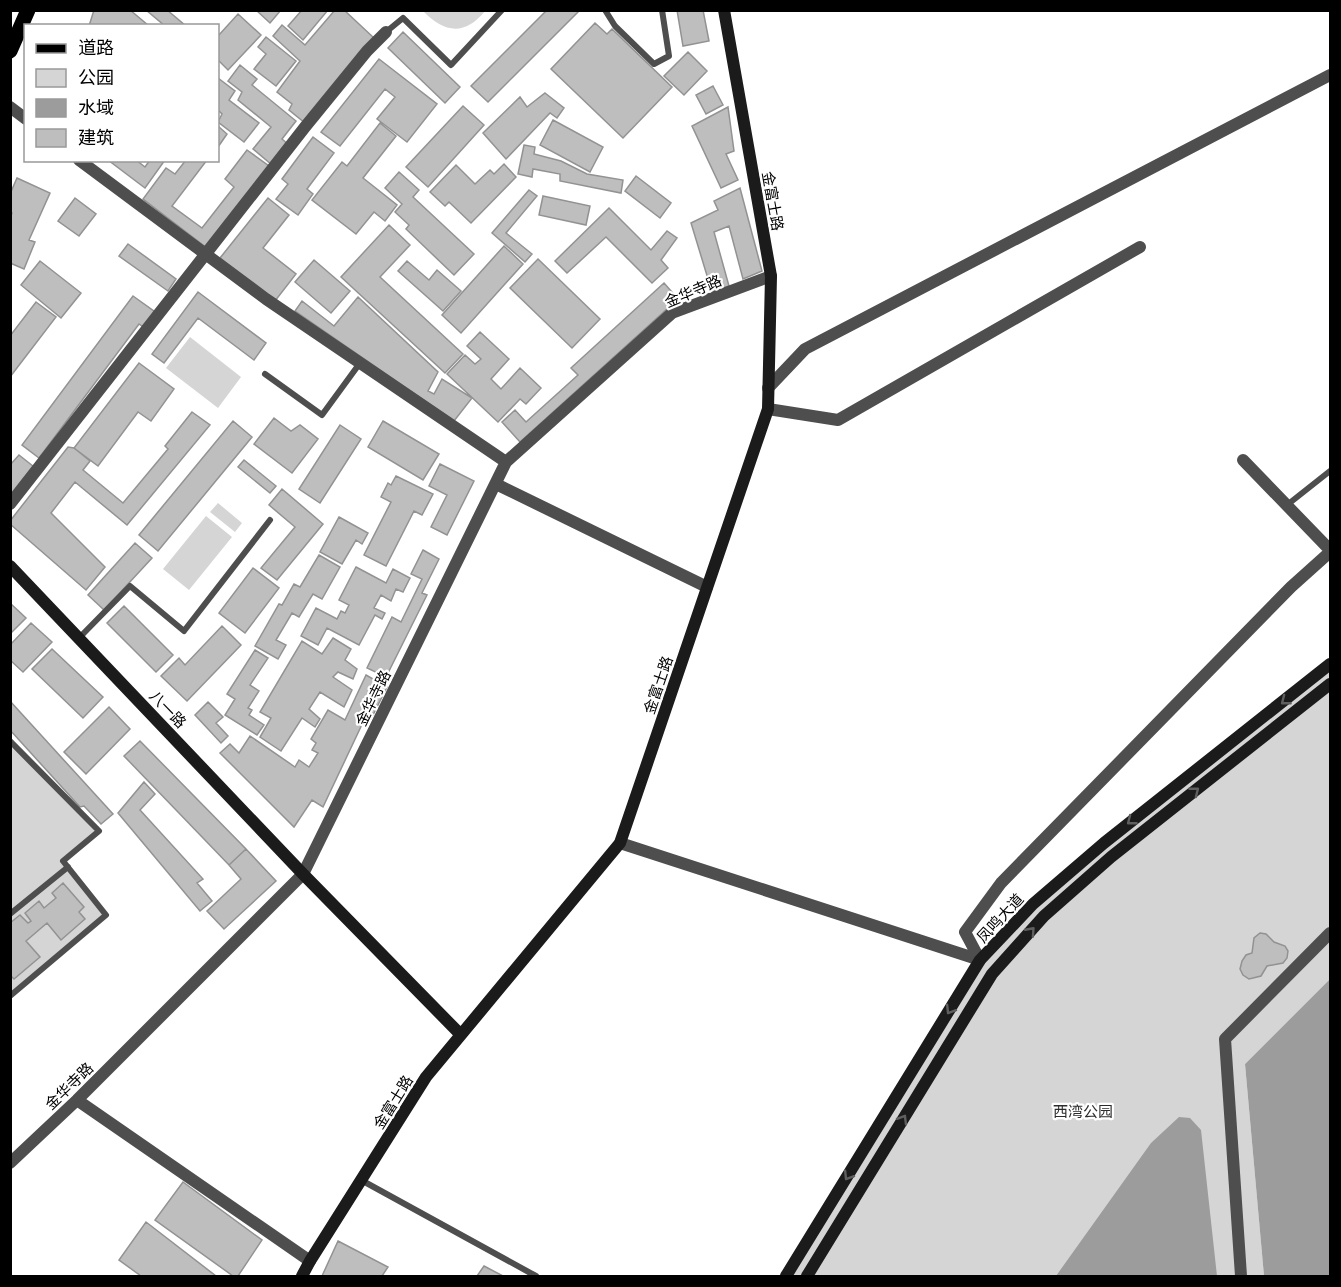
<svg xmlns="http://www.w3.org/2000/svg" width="1341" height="1287" font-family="Montserrat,'Noto Sans SC',sans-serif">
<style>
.green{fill:#d5d5d5}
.water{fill:#9c9c9c}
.building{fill:#bebebe;stroke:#929292;stroke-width:1.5}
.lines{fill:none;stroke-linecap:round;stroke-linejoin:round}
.lane{stroke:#4e4e4e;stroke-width:6}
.street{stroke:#4e4e4e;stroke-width:12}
.secondary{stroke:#1b1b1b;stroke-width:12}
.primary{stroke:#000;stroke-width:15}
.oneway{stroke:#5f5f5f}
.labels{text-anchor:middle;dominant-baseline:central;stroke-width:4.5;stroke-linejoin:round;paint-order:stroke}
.street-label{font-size:15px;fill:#000;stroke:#fff}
.park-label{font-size:15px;fill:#2c2c2c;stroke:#fff}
</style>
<rect width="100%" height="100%" fill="#fff"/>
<!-- green -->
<path class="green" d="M423,11H485C465,36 444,33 423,11Z
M190,337L241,377L218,408L166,368Z
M218,503L242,523L235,532L210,512Z
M206,516L232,537L189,590L163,569Z
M1330,664V979L1245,1064L1264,1276H786L980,960L1033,904Z
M10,741L99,831L63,861L106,915L10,996Z"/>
<!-- water -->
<path class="water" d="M1330,979V1276H1264L1245,1064Z
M1179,1117L1190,1118L1201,1130L1217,1276H1056L1151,1143Z"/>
<!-- building -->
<path class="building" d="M94,10H130L149,26H89Z
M146,10H167L186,26H165Z
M256,10H281L270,23Z
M302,10H328L303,40L288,26Z
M335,10H344L374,38L305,123L289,110L292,104L277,92L300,61L273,36L282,25L305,45Z
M547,10H580L488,102L471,86Z
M677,10H703L709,41L683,46Z
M238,14L261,35L228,70L218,60V36Z
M595,23L607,34L612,29L672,87L623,138L551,69Z
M403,32L460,87L445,103L388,48Z
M266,37L296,61L276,86L254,69L266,54L258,47Z
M688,52L707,71L684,95L664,76Z
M379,59L437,104L407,142L377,119L395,97L385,89L340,146L321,132Z
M240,65L257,79L252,85L296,121L282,139L289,145L272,165L253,149L271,127L238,100L242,92L228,81Z
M218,78L235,91L229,100L259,123L244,142L218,122L222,114L218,110Z
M713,86L723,105L706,114L696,95Z
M545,93L564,108L557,118L550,113L506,159L483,133L520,97L527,107Z
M463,106L484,125L428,187L406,167Z
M728,107L734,151L726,154L738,180L721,188L692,126Z
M553,120L603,147L590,172L540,145Z
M380,123L396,136L363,178L397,205L385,221L374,212L356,234L312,200L342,162L347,166Z
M218,126L227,134L218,147Z
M313,137L334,153L307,189L313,194L298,215L276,199L288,184L282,179Z
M524,145L535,147L534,154L561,161L587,174L623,180L621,193L560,181V174L533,169L532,177L518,174Z
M247,150L269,166L207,248L143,199L166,168L175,174L186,160H207L172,206L202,228L234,187L225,179Z
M108,160H136L145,167L150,160H165L145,188Z
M504,164L516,177L471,223L449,202L445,206L430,192L456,165L475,184L490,170L494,174Z
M399,172L419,190L413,197L474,254L454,275L406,229L409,225L395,212L402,204L385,188Z
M636,176L671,203L660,218L625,191Z
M17,178L50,193L29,240L35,242L24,269L10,263V218L12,213L10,212V194Z
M740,188L762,271L743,279L729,226L714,232L729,286L712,292L691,223L718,210L714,201Z
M529,190L537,196L506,233L532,254L525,262L492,233Z
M543,196L590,206L586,225L539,215Z
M75,198L96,214L79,236L58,221Z
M268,198L289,215L263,248L296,274L275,301L220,258Z
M609,208L651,250L667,231L677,238L661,260L668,268L652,283L606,237L567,273L555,261Z
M389,225L410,245L380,277L463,354L445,373L341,277Z
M128,244L176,279L168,291L119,256Z
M504,246L523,264L461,333L442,315Z
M538,259L600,319L572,348L510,288Z
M314,260L350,291L331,313L295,282Z
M40,261L81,293L61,318L21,285Z
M407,261L429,280L437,270L461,291L443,311L398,271Z
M664,283L678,299L520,442L502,422L515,410L526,422L578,375L571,368Z
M198,292L266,343L254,360L198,318L164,363L152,354Z
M133,296L158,314L146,329L139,324L39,458L22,445Z
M358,297L438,372L428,391L434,394L442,379L472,398L454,421L295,311L302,301L334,326Z
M36,302L56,317L10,377V336Z
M480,332L509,359L491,379L501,389L520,368L541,388L526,404L520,399L498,422L447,374L465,355L475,364L481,359L467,346Z
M139,363L174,389L151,421L138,412L98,466L74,448Z
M192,412L210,425L127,525L75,482L51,513L105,567L86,590L10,524V521L68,447L74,448L90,461L83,470L123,503L168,449L165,446Z
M274,418L291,431L300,425L318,439L292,473L254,444Z
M233,421L252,437L158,551L139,535Z
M383,421L439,454L423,480L368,447Z
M340,425L361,439L320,503L299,489Z
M19,455L38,470L10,504V465Z
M244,460L276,486L270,493L238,467Z
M440,464L474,481L447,535L431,527L447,495L429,486Z
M396,476L433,494L422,515L414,511L386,566L364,555L391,502L381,497L388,483L391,485Z
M282,489L323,524L277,580L261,568L295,527L269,505Z
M339,517L368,533L362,544L356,540L342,564L320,552Z
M135,543L152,558L104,610L88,595Z
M423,550L439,559L422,593L427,595L386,677L367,668L392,617L401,622L422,579L411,574Z
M319,555L340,567L322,599L313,594L299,617L292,613L276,640L286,645L278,659L255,646L279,604L282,605L294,584L300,587Z
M356,567L386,583L393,569L410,578L403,592L396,589L391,601L381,595L374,608L385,613L382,619L375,615L359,645L327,628L318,645L301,636L316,608L337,619L341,611L345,613L349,605L339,600Z
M253,568L279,588L245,633L219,613Z
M10,603L26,618L12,632L10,630Z
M124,606L173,655L156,672L107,623Z
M31,623L52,642L23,672L10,660V645Z
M222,626L241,645L187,701L161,676L179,658L185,665Z
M333,638L351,649L345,660L357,669L353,679L338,672L333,677L352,690L344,707L320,692L309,709L320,719L315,727L302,718L281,751L260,737L271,718L260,712L302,641L322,654Z
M52,649L103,697L83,718L32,669Z
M255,650L268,658L250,685L259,691L248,708L252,710L249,715L264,725L257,735L225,715L235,699L227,694Z
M366,675L387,687L371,719L366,716L323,807L312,800L294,827L220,753L230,744L239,753L250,736L295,767L299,760L309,767L318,753L312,750L316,743L311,739L328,710L345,720Z
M10,701L113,814L101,824L84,806L80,807L10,730Z
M208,702L223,717L216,723L228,736L221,743L195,715Z
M109,707L130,729L86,774L64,752Z
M140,741L246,849L229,865L124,756Z
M144,782L155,794L140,810L203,879L197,883L212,901L200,911L118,813Z
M246,849L276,881L224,929L207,911L241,879L229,865Z
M63,883L84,907L79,912L85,919L61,940L47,923L26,941L40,957L14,979L10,975V923L20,915L28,923L31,921L25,913L39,901L44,908L56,898L52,893Z
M1260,933L1266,934L1274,942L1285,946L1288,951L1287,958L1283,963L1267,966L1261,976L1249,979L1243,975L1240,969L1242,961L1246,955L1252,953L1254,938Z
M183,1182L262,1240L238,1276H233L155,1220Z
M146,1222L216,1276H141L119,1260Z
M338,1241L388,1267L382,1276H322Z
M484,1266L503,1276H477Z"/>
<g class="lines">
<!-- lane -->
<path class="lane" d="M605,10L615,26L654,64L669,56L662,10
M386,32L403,18L451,65L502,10
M265,374L322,415L360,363
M1287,505L1330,471
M79,638L130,586L184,631L270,520
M10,741L99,831L63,861L106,915L10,996
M10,914L68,867
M361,1180L536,1276"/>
<!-- street -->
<path class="street" d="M10,107L26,119
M79,160L266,299L506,462
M768,388L805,349L1330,75
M768,409L838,420L1140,247
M1243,460L1330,550
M496,484L707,587
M10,504L305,127L367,51L386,32
M620,843L980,960L965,932L1001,883L1291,587L1330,552
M77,1100L310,1261
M10,1163L77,1100L303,874L506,462L672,313L771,276
M1241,1276L1225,1039L1330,933"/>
<!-- secondary -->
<path class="secondary" d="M10,566L303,874L461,1035
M302,1276L310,1261L426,1077L620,843L768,409L771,276L724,10
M786,1276L980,960L1033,904L1104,843L1330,664
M807,1276L992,974L1044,916L1111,857L1330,684"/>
<!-- primary -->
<path class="primary" d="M10,51L28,10"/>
</g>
<!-- one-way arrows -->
<defs><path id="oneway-chevron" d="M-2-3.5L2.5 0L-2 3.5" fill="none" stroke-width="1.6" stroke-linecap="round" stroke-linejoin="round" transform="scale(1.5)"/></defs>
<g class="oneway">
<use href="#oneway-chevron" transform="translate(1285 701) rotate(142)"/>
<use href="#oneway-chevron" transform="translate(1195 791) rotate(-38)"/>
<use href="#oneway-chevron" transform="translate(1131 821) rotate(142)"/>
<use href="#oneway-chevron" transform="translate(1031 931) rotate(-48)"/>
<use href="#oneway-chevron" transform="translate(950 1010) rotate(122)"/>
<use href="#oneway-chevron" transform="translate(903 1119) rotate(-59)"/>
<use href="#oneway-chevron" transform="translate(848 1176) rotate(122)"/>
</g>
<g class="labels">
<!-- street labels -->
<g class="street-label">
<text transform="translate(773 201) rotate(80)">金富士路</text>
<text transform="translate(693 291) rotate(-23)">金华寺路</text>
<text transform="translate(658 685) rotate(-71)">金富士路</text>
<text transform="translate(373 698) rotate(-64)">金华寺路</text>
<text transform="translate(168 709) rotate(46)">八一路</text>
<text transform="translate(1000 918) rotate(-47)">凤鸣大道</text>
<text transform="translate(69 1086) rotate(-44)">金华寺路</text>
<text transform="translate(393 1102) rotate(-58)">金富士路</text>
</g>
<!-- park labels -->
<g class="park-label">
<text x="1083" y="1111">西湾公园</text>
</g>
</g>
<!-- border -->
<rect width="1341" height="1287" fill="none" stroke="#000000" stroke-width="24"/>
<!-- legend -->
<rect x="24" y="24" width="195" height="138" fill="#ffffff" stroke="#999999" stroke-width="1.5"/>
<rect x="36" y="44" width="30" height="9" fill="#000000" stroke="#999999" stroke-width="1.5"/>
<text x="78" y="54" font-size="18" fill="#000000">道路</text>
<rect x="36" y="69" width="30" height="18" fill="#d5d5d5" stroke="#999999" stroke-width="1.5"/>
<text x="78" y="84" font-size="18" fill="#000000">公园</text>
<rect x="36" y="99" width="30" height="18" fill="#9c9c9c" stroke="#999999" stroke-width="1.5"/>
<text x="78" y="114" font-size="18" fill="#000000">水域</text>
<rect x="36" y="129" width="30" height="18" fill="#bebebe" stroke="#999999" stroke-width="1.5"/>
<text x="78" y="144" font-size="18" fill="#000000">建筑</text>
</svg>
